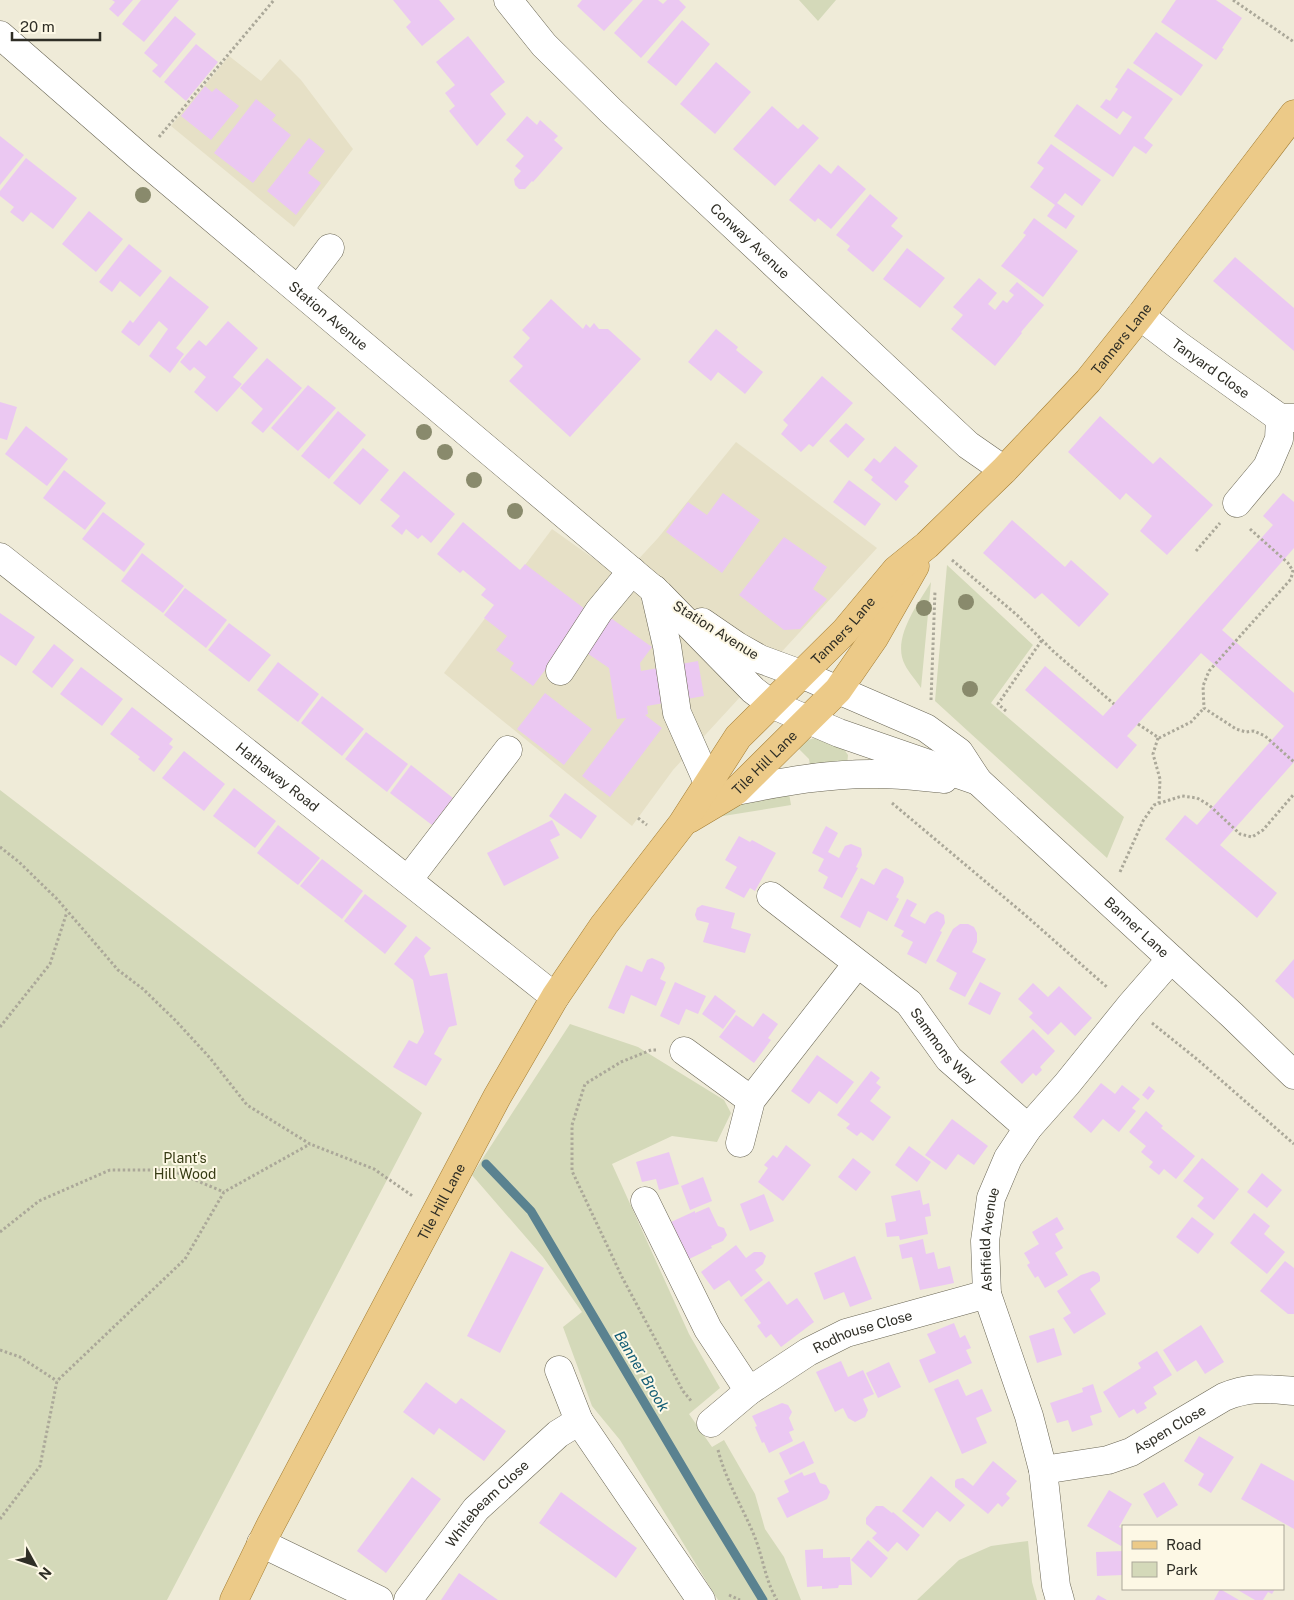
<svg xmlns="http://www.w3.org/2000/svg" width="1294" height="1600" font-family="'Public Sans',sans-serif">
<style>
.built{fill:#e6e0c6}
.green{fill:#d4d9b9}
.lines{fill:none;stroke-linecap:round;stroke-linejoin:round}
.stream{stroke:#5a8290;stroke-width:9}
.building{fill:#ebc8f2}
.minor-casing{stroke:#6a6655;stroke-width:29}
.major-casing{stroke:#a27c32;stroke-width:29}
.path{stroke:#aba899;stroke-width:3;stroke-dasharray:2.5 2.5;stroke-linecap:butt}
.minor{stroke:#fff;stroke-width:28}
.major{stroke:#ecca88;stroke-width:28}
.tree{fill:#898a6c}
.labels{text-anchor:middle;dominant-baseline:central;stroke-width:4;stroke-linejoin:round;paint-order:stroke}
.street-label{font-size:14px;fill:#2f2e26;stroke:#fdf8e5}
.park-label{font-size:14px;fill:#363a13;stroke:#fdf8e5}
.water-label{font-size:15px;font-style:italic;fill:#135d75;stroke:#fdf8e5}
</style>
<rect width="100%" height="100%" fill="#efebd8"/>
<!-- built -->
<path class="built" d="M229,56L261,81L280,59L301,80L353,149L294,227L171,126Z
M736,442L877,548L673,770L632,826L444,673L552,529L621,578L658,538Z"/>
<!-- green -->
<path class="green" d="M799,0H836L818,21Z
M947,565L1033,645L991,703L1124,817L1107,858L935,701Z
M931,582L921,688C916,680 909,673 905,665C891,639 918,604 931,582Z
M815,738L843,748L848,755L847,765L811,771L809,759L799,749L804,741Z
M788,787L791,805L717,817L764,791Z
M0,790L422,1113L167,1600H0Z
M570,1024L638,1047L724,1100L731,1113L717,1142L672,1136L612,1164L689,1334L720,1388L689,1414L712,1447L724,1440L755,1494L765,1529L784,1557L801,1600H718L620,1440L592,1406L563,1327L582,1312L543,1257L472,1175Z
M1028,1541L1032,1582L1037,1600H917L959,1560L991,1546Z"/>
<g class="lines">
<!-- stream -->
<path class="stream" d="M486,1164L531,1211L702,1500L763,1600"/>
</g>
<!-- building -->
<path class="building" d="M112,0H133L118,17L109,9L115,2Z
M141,0H179L144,42L122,24Z
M393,0H439L455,19L422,46L406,27L411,22Z
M582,0H633L604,31L577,6Z
M643,0H658L663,4L667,0H679L686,7L641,58L614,33Z
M1176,0H1216L1242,18L1222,48L1224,49L1216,60L1161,22Z
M175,16L196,34L160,78L152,71L158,65L144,53Z
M682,20L710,44L676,86L647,62Z
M1156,32L1203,65L1181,96L1133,63Z
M468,36L505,82L490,94L506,114L477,146L449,111L455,106L445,93L455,85L436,62Z
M196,44L218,62L186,101L164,82Z
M716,62L751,92L715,134L680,104Z
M1128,68L1173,99L1144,138L1153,145L1146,154L1134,146L1113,177L1054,136L1077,104L1120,135L1132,117L1123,111L1117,119L1100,107L1106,99L1110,101L1118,89L1115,87Z
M205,86L212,92L216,88L239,106L211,140L181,116Z
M256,99L276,115L272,120L291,135L253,183L214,153Z
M772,106L798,129L803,124L819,138L775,186L733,149Z
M527,116L537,125L540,120L558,136L554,140L563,148L533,182L532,181L525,189H519L515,185L514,179L521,171L515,166L524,156L506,140Z
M0,136L24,155L0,185Z
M309,138L325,151L308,173L321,183L296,215L267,191Z
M1051,144L1101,180L1082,206L1065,193L1057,203L1075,216L1066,229L1047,216L1055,205L1030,187L1044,168L1037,163Z
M26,158L77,198L53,229L31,212L23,222L10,212L14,207L0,196V191Z
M819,164L831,174L838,165L866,189L831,229L818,218L815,222L789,200Z
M870,194L898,218L891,226L903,236L873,272L847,250L850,246L836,235Z
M89,211L123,239L96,272L62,244Z
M1034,218L1078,251L1043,297L1001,266L1026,235L1023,233Z
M129,244L162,271L140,297L120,281L112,292L99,282Z
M907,248L945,278L920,308L883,279Z
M1235,257L1294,308V351L1213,281Z
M170,276L209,307L176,348L184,354L170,373L149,356L168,329L159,321L139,346L121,332L130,320L133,323Z
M979,278L997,293L988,304L995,310L1003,300L1007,303L1014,295L1009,291L1017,282L1044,305L1021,332L1022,333L995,366L951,329L963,315L953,307Z
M551,299L583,329L586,324L590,328L594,323L599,329H608L641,359L570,437L509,381L523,366L513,357L530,338L522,330Z
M228,321L258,348L233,377L242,384L217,412L194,392L206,377L194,367L190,371L180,362L199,340L206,346Z
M716,329L738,347L736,350L763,372L745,394L718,372L711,381L688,362Z
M267,358L302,388L263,433L251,423L263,409L240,388Z
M822,376L853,403L813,447L809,444L801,452L781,434L788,425L783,420Z
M308,385L336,408L298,451L271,428Z
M0,402L17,407L7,440L0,438Z
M338,411L366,435L329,479L301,456Z
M1100,416L1153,464L1160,457L1213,505L1167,555L1140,531L1152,516L1126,493L1120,500L1068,452Z
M846,423L865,439L848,458L829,441Z
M26,426L68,459L47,486L5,454Z
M895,446L918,466L904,482L909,486L896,501L871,480L873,477L864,470L874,458L880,463Z
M363,448L389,470L360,505L333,483Z
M64,470L106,503L85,530L43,498Z
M404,471L455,514L431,543L422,535L418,539L406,529L402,535L391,526L400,516L380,500Z
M849,480L881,504L865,526L833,502Z
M723,493L760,520L722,573L666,532L688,502L707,515Z
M1283,493L1294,502V548L1222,630L1294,693V762L1220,845L1277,893L1257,918L1165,839L1185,815L1197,825L1284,726L1201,653L1127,736L1137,745L1117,769L1025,690L1045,666L1103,716L1273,525L1263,516Z
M103,512L145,544L124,572L82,539Z
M1012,520L1065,567L1071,560L1109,594L1079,627L1042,593L1035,599L983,553Z
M463,522L520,570L525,564L589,612L533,686L510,669L514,663L496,650L507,636L484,618L494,605L481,595L486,589L463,570L460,573L437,554Z
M784,537L827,567L813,589L827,599L800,629L784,630L739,595Z
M142,553L184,586L163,613L121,581Z
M185,588L227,620L206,648L164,615Z
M0,613L35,637L16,666L0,655Z
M605,614L652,647L640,663L641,671L698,661L704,696L647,706L648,714L645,715L662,728L610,797L582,776L626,718L617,719L609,668L581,649Z
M229,623L271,655L249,682L208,650Z
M54,644L74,660L52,688L32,672Z
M278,662L319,694L298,722L257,690Z
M81,667L123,699L102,726L60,694Z
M545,693L592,729L564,765L517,729Z
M322,696L364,729L342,756L301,723Z
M132,707L173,739L169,744L173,747L154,772L138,759L140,757L110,734Z
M366,732L408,764L387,792L345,759Z
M184,751L225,784L204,811L162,778Z
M411,765L453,798L432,825L390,793Z
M234,788L276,821L255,848L213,816Z
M565,793L597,816L581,839L549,816Z
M552,820L560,835L550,840L559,858L504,886L487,853Z
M278,825L320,858L298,885L257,853Z
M826,826L838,833L828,852L839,858L845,846L851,844L861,848L862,855L856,867L858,868L842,898L823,888L828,877L818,871L824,859L812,853Z
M739,836L750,842L752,840L776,853L755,891L750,888L744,898L725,888L737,867L725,860Z
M322,859L363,891L342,919L300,886Z
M886,868L903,877L904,882L896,897L899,899L887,921L868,911L860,928L840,917L861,878L874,885L882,870Z
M365,894L407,926L385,954L344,921Z
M907,899L917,904L910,916L925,924L930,915L937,911L944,915L945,923L940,931L942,932L926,964L907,954L913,942L901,936L904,931L894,926Z
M702,905L735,913L731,928L751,934L745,953L703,942L709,923L697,920L695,915L697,908Z
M960,924H968L974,927L977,933V942L972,952L986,959L965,997L949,989L957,973L936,961L953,929Z
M416,936L431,948L424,956L430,976L447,973L457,1025L449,1027L434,1054L442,1059L426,1086L393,1067L409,1040L417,1044L424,1032L413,980L394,964Z
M652,958L663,963L665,968L660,979L666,982L656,1006L631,995L624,1014L608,1008L626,965L642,972L647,960Z
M1294,959V999L1275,981Z
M675,982L706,996L698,1014L686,1009L679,1025L660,1016Z
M980,982L1001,993L990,1015L968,1004Z
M1033,983L1048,997L1059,986L1092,1018L1075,1036L1061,1022L1048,1035L1029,1017L1033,1013L1018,999Z
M715,995L736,1011L723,1029L702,1014Z
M763,1013L778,1024L768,1038L771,1040L754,1063L719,1037L736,1015L753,1027Z
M1033,1029L1055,1051L1040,1067L1042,1070L1036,1076L1033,1073L1022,1084L1000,1062Z
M817,1055L854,1082L837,1104L819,1091L809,1104L791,1091Z
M871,1071L880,1078L876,1083L881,1087L870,1101L891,1117L873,1141L861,1132L857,1136L846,1128L850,1124L837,1115Z
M1101,1083L1115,1094L1122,1085L1140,1099L1132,1108L1136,1111L1119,1132L1103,1119L1091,1133L1073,1117Z
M1149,1086L1155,1091L1148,1100L1142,1095Z
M1146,1111L1163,1126L1161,1128L1195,1156L1176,1179L1164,1169L1159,1175L1149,1167L1153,1162L1141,1152L1146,1146L1129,1132Z
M952,1119L988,1146L974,1165L958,1154L946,1170L925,1155Z
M786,1145L811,1165L783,1201L758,1182L768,1168L764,1165L773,1155L777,1158Z
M909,1146L931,1162L917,1182L895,1165Z
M669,1152L679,1184L659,1190L656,1179L642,1182L636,1162Z
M853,1158L871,1172L856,1191L838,1177Z
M1202,1158L1239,1189L1214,1220L1197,1206L1204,1198L1183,1181Z
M1262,1173L1282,1190L1267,1208L1247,1192Z
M703,1177L712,1201L690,1210L681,1186Z
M920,1190L923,1205L929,1203L931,1216L925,1217L928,1234L900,1240L899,1236L887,1237L885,1223L896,1221L891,1196Z
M764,1194L774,1221L750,1231L740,1204Z
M709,1207L718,1226L724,1228L727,1235L723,1241L711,1246L712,1248L687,1260L671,1222L695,1211V1213Z
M1254,1213L1270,1226L1264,1234L1285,1252L1267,1274L1230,1243Z
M1057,1217L1064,1229L1055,1234L1063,1248L1055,1253L1068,1275L1045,1288L1038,1276L1035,1278L1027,1265L1030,1263L1024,1253L1039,1244L1032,1232Z
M1192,1217L1214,1234L1198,1254L1176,1237Z
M923,1239L926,1254L934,1252L938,1269L950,1266L954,1283L920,1290L912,1257L902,1259L899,1245Z
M736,1245L746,1258L754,1252H762L766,1256L763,1264L755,1270L763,1280L741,1297L729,1280L714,1290L701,1272Z
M511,1251L544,1268L500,1353L467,1336Z
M855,1256L872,1299L850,1307L844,1292L824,1300L814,1273Z
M1285,1261L1294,1268V1314H1288L1260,1291Z
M1093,1271L1098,1273L1100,1277V1281L1090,1289L1106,1314L1074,1334L1063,1318L1071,1313L1057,1291L1081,1275Z
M769,1281L787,1305L797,1298L814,1322L781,1347L771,1334L766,1338L757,1326L761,1323L744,1300Z
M954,1323L960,1338L965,1335L971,1348L966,1350L972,1363L929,1383L919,1360L936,1353L927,1334Z
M1201,1325L1224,1362L1205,1374L1196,1360L1177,1372L1163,1350Z
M1054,1328L1062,1355L1037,1363L1029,1336Z
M1157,1351L1172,1375L1153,1387L1157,1394L1144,1403L1147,1408L1137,1414L1134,1409L1119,1418L1103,1392L1141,1368L1138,1363Z
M841,1361L848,1377L863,1370L874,1394L863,1399L868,1410L865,1417L855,1422L848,1418L843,1408L835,1412L816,1372Z
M889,1362L901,1387L878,1398L866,1373Z
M958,1379L966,1396L982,1389L992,1411L976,1418L987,1443L962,1454L934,1389Z
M426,1382L456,1404L461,1398L506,1431L484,1461L439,1428L434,1435L403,1412Z
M1093,1384L1102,1412L1090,1416L1093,1425L1072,1432L1068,1420L1057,1423L1050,1403L1083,1392L1082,1388Z
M782,1403L788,1405L792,1412L789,1418L794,1430L789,1432L793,1441L769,1453L764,1442L762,1443L755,1427L757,1426L752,1416Z
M1199,1436L1234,1457L1211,1493L1198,1485L1204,1474L1184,1461Z
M804,1441L814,1463L790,1475L779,1453Z
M993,1461L1017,1481L1006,1494L1010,1498L1002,1507L998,1503L988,1514L955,1487V1481L957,1479L963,1478L973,1486Z
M1261,1463L1294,1481V1529L1241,1499Z
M802,1472L804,1476L815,1472L820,1483L826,1485L830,1492L827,1499L787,1518L777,1498L789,1492L784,1481Z
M931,1476L965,1505L950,1522L937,1511L923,1528L902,1511Z
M412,1477L441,1499L386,1573L357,1551Z
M1164,1482L1178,1505L1157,1518L1143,1494Z
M1109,1490L1132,1504L1119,1527L1123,1529V1543L1121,1546L1087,1526Z
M561,1492L637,1548L616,1578L539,1523Z
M876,1506H883L892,1513L893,1512L920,1535L907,1551L897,1542L888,1552L872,1538L877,1533L866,1524V1518Z
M868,1540L888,1558L871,1578L851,1560Z
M823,1549V1558L850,1557L852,1585H839L838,1588L822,1589V1586L807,1587L805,1550Z
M1123,1551V1575L1097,1576L1096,1552Z
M459,1573L498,1600H441Z
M1220,1589L1239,1600H1214Z
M1236,1589H1275L1272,1594L1268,1592L1263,1600H1255Z
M1098,1595L1107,1600H1095Z"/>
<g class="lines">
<!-- minor casing -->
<g class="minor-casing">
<g id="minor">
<path id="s1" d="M508,0L544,45L611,111L968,445L1004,470"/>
<path id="s2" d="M0,35L141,158L659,594L753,690L771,704L839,733L978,781"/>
<path d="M299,289L330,248"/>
<path id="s3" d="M1140,316L1178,345L1280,418H1294"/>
<path d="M1237,503L1267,467L1279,439L1280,418"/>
<path id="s4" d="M0,557L555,997"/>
<path d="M654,589L667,646L677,713L708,783"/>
<path id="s5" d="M702,622L737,646L760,659L801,674L926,728L959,752L978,781L1232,1015L1294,1075"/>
<path d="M560,671L599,611L632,571"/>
<path d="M736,791C782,782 830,773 878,774C900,774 922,777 944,779"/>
<path d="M408,880L508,750"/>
<path id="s6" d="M771,896L909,1003L949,1059L1028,1128"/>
<path d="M684,1051L751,1100"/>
<path d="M740,1143L751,1100L857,964"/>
<path d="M645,1201L708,1329L749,1391"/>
<path d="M559,1370L579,1421"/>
<path id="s7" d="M711,1423L749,1391L808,1352L846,1333L987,1294"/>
<path id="s8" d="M1043,1470L1108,1460L1131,1452L1224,1397C1251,1386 1267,1389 1294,1391"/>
<path d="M261,1543L379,1600"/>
<path id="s9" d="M408,1600L476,1509L558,1434L579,1421L701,1600"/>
<path id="s10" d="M1060,1600L1056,1586L1043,1470L1029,1416L987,1294L985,1241L991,1198L1008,1158L1028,1128L1067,1084L1130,1006L1171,959"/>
</g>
</g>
<!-- major casing -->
<g class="major-casing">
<g id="major">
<path id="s11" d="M689,819L736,791L838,690L874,638L915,566"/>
<path id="s12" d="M234,1600L270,1526L497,1097L555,997L604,925L682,824L738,737L845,631L896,570L927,545L1004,470L1088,381L1140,316L1294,114"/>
</g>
</g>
<!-- path -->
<path class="path" d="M1233,0L1294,42
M159,137L274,0
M1250,529L1288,563L1293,571
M1196,551L1220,523
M952,560L1017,615L1053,651L1114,704
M1293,570L1291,579L1209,671L1203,686L1204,708L1236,729L1246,732L1254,731L1265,736L1294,762
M931,700L935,591
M1006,711L998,704L1042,640
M1138,724L1159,738L1191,722L1204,708
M1158,738L1153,754L1160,779L1159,803
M892,803L1024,914L1108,988
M638,818L647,825
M0,847L19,862L57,899L118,970L143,989L176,1021L210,1058L247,1105L310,1144L374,1169L414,1197
M1120,872L1143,821L1154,805L1182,796L1197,798L1209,805L1240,834L1252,837L1263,830L1294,794
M1152,1023L1198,1060L1294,1144
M0,1027L50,964L67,912
M656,1050H651L621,1062L585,1084L572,1125V1171L622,1277L683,1391L692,1402
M0,1232L39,1201L110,1170H171L224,1192
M0,1350L20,1357L57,1381
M718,1450C726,1481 742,1506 754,1535C763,1557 765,1580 777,1600
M0,1519L40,1466L57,1381L185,1259L224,1192L310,1144
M729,1595L740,1600"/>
<!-- minor -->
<use href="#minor" class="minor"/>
<!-- major -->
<use href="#major" class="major"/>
</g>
<!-- trees -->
<g class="tree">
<circle cx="143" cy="195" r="8"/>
<circle cx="424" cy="432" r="8"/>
<circle cx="445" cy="452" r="8"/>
<circle cx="474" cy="480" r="8"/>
<circle cx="515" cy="511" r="8"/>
<circle cx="966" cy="602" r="8"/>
<circle cx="924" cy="608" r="8"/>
<circle cx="970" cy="689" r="8"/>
</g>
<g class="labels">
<!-- street labels -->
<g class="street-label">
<text stroke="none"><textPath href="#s1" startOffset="342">Conway Avenue</textPath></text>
<text stroke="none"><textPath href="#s2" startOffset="432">Station Avenue</textPath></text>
<text stroke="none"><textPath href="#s12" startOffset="1555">Tanners Lane</textPath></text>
<text stroke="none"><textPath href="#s3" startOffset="88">Tanyard Close</textPath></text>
<text transform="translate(716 630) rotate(32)">Station Avenue</text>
<text stroke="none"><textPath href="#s12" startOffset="1151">Tanners Lane</textPath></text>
<text stroke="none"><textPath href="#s11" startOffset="95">Tile Hill Lane</textPath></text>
<text stroke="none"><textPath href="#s4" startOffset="354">Hathaway Road</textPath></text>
<text stroke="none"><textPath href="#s5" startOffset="540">Banner Lane</textPath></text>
<text stroke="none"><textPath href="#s6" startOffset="230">Sammons Way</textPath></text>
<text stroke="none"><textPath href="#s12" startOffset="449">Tile Hill Lane</textPath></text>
<text stroke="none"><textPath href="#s10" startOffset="371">Ashfield Avenue</textPath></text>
<text stroke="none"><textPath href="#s7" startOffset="179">Rodhouse Close</textPath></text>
<text stroke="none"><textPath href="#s8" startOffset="135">Aspen Close</textPath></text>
<text stroke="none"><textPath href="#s9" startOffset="125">Whitebeam Close</textPath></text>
</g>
<!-- park labels -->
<g class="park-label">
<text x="185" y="1158">Plant's<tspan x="185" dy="16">Hill Wood</tspan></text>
</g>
<!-- water labels -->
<g class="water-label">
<text transform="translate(642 1371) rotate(59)">Banner Brook</text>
</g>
</g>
<!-- legend -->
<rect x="1122" y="1525" width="162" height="65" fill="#fdf8e5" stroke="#aba799"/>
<rect x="1132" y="1541" width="25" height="8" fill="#ecca88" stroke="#aba799"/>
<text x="1166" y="1550" font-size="15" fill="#2f2e26">Road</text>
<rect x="1132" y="1562" width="25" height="15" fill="#d4d9b9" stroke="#aba799"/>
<text x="1166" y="1575" font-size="15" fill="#2f2e26">Park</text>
<!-- north arrow -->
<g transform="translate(35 1565) rotate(130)" stroke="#fdf8e5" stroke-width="4" paint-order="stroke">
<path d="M0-4L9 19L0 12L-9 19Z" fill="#2f2e26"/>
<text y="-8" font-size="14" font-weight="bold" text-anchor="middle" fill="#2f2e26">N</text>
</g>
<!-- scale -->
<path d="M12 32v8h88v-8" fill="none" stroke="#2f2e26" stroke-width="2.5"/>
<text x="20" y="32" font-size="15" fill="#2f2e26" stroke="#fdf8e5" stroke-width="4" paint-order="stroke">20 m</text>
</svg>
